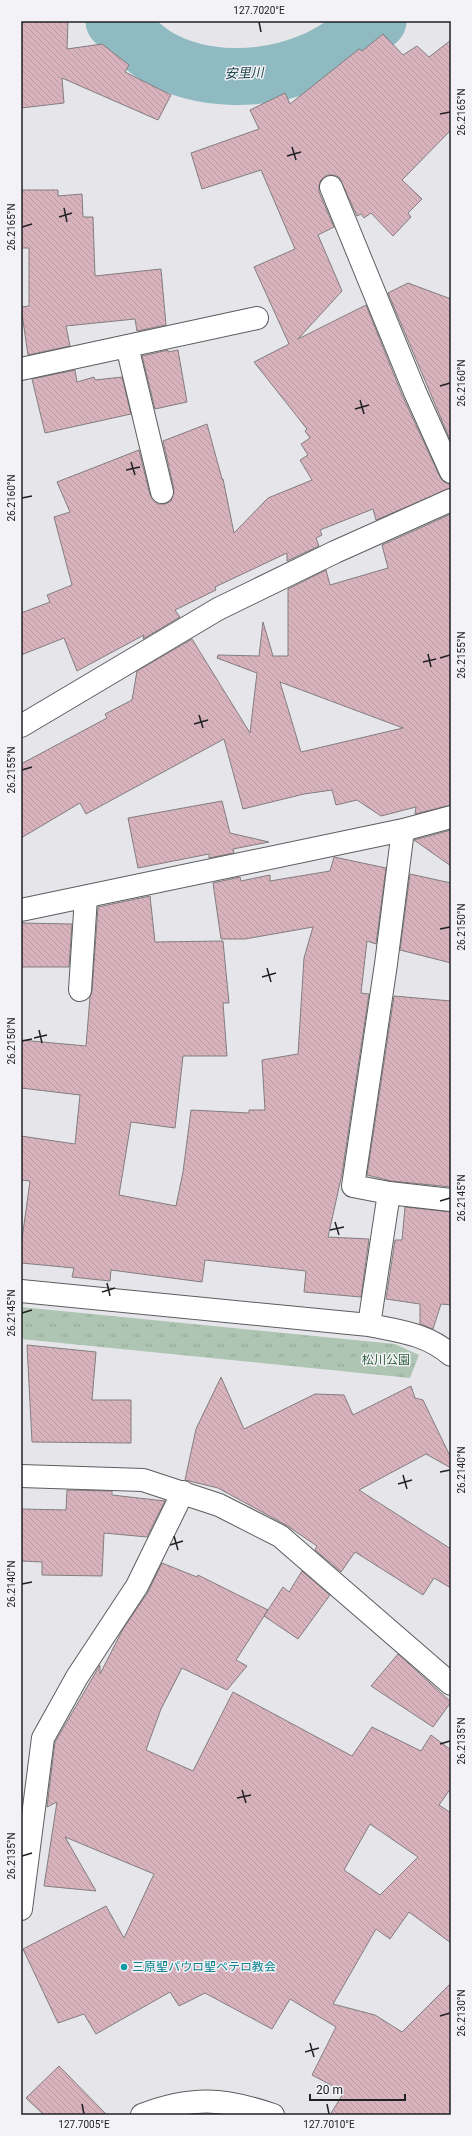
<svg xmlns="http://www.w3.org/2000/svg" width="472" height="2136" font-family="Roboto,'Noto Sans JP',sans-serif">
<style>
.grass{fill:url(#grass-tufts)}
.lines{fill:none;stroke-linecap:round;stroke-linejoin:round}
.river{stroke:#8fbac1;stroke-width:57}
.building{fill:url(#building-back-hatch);stroke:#827e7f;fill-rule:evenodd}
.street-casing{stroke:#5c5d60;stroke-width:24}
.street{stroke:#fff;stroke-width:22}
.ticks{fill:none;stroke:#202122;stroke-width:1.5}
.culture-dot{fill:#0f9aa8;stroke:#f3f3f7;stroke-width:1.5}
.labels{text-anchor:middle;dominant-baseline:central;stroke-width:3;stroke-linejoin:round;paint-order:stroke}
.park-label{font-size:12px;fill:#305f3c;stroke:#f3f3f7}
.culture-label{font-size:12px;fill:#0d838f;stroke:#f3f3f7;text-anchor:start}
.water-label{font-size:13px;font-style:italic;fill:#184046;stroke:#f3f3f7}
.neatline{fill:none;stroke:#202122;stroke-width:1.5}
.ticks-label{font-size:10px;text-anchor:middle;fill:#202122}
</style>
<defs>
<pattern id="grass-tufts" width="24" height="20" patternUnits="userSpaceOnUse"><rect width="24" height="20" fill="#adc5b2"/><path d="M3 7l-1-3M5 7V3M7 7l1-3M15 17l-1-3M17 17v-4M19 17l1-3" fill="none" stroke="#95a999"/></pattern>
<pattern id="building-back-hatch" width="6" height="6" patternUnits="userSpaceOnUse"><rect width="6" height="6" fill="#d8b2bd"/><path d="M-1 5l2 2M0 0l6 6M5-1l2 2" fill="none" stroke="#b999a2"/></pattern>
</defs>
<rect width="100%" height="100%" fill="#e6e6ea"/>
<!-- grass -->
<path class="grass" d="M21,1307L395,1344L419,1355L410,1378L21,1339Z"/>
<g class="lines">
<!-- river -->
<path class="river" d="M114,21C127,33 141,46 156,56C202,83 264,82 313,61C336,51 357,35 378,21"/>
</g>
<!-- building -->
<path class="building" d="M21,21H68L67,49L102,44L129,65L125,72L171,95L158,120L62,78L64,103L21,108Z
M383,34L403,55L417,46L429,57L451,40V130L402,180L422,199L408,213L411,217L393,236L371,213L364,218L361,214L357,216L339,177L333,175H327L321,180L319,186V192L334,227L318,235L342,291L298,339L366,305L403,397L440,477L444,482L451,484V488L376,520L373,509L320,530L322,535L316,538L319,546L287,561V553L215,587L216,590L175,610L180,617L143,639L144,635L77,671L64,638L21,655V613L50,602L47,595L72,585L54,517L70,512L57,482L139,450L150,495L158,504H165L171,501L174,489L163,441L207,424L222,479H223L234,533L268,498L312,480L300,460L308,455L301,444L310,438L305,431L307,429L254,362L289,344L254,267L295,249L261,170L202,189L191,153L259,129L250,110L285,93L290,104L359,49L362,51Z
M21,190H58V196L82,194L83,217H93L95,276L161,269L166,325L137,331L135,319L66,326L70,346L28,355L21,307L29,306V248H21Z
M408,283L451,299V442L388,293Z
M168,350V352L178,350L187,402L155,409L142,356Z
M75,370L77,382L94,377L95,380L122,377L131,414L45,433L32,379Z
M451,514V805L415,814L416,807L381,816L357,800L336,805L332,790L304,794L243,809L224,739L86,814L80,803L21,838V764L107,718L105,714L132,700L137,671L192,639L250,733L257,673L217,658L218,655L259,656L263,622L273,656H288V589L326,570L330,585L388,568L382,545ZM280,682L403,728L301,752Z
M222,801L230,833L269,842L233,849L234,853L209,858V854L138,868L128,818Z
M451,830V866L414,840Z
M334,857L386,868L376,944L367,941L361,993L369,994L342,1174L328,1237L369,1239L361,1297L304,1292L306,1271L205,1260L202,1282L111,1270L110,1281L72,1277L74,1268L21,1263V1246L30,1181L21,1180V1136L75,1144L80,1095L21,1088V1040L86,1046L90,997L92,991L98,907L150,896L155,942L223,941L229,1003H223L227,1056H183L175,1128L131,1122L119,1195L176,1206L183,1172L191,1110L249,1113V1110H265L262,1060L298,1054L304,958L313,927L245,939H221L213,883L240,877L241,881L270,875V881L330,871Z
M410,874L451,883V963L400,950Z
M21,923L72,924L69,967H21Z
M394,996L451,1001V1187L391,1181L367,1175Z
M405,1207L451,1212V1305L441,1304L433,1329L420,1324V1304L386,1299L395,1240H402Z
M27,1345L96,1352L92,1400H131V1443L32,1442Z
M221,1377L244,1429L315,1394L344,1395L353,1415L411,1386L415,1398L423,1400L451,1458V1468L426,1454L359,1490L451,1549V1588L434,1578L423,1595L355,1552L341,1572L315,1550L317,1546L286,1525L218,1488L185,1480L196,1429Z
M67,1490L112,1491V1495L165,1501L147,1537L104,1533L102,1576L42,1575V1562L21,1561V1509L66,1510Z
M162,1563L197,1577L198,1575L268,1610L236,1660L247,1666L227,1690L182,1668L161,1709L146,1750L193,1771L233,1692L352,1756L372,1727L421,1751L431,1735L451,1750V1788L439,1805L451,1813V1943L409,1912L390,1939L376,1929L333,2004L375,2015L402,2032L451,1983V2115H330L344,2092L312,2075L336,2027L290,1999L272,2029L205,1993L179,2006L170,1992L96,2034L84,2014L58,2023L23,1949L106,1906L124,1938L154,1874L65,1837L96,1891L44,1886L57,1802L47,1807L55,1742L100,1665V1674L123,1629L148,1592ZM370,1824L418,1857L380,1895L344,1870Z
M302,1571L330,1595L298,1639L264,1616L283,1587L289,1592Z
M398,1654L451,1702L433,1727L371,1686Z
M59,2066L107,2115H44L26,2098Z"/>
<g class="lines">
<!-- street casing -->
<g class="street-casing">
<path id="street" d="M331,187L415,392L451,472
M127,346L162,492
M21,369L257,318
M21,726L218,609L335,552L451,500
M21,910L403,830L451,817
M80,990L86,897
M389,1193L353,1186L386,964L403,830
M21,1291L369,1325C399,1331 427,1334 451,1355
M369,1325L389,1193L451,1200
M21,1476L143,1480L219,1505L280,1536L451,1684
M21,1909L43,1738L77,1677L137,1586L183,1492
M142,2115C191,2096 224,2098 273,2115"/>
</g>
<!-- street -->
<use href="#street" class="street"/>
</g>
<!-- ticks -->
<path class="ticks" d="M259,22L261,32M440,114L450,112M292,147L296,160M287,156L301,152M64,208L67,222M59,217L72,213M22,227L32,224M440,386L450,383M360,400L364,414M355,409L369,405M131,462L135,475M126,470L140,467M22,498L32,496M428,654L431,667M440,658L450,655M423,662L436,659M199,715L203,728M194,724L208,720M22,770L32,767M440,929L450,927M267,968L271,982M262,977L276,973M39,1030L42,1043M34,1038L47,1035M22,1041L32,1039M440,1201L450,1198M335,1222L339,1235M330,1230L344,1227M107,1283L110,1296M102,1292L115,1288M22,1313L32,1310M440,1472L450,1470M403,1475L407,1489M398,1484L412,1480M174,1536L178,1550M170,1545L183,1541M22,1584L32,1582M440,1744L450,1741M242,1790L246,1803M237,1798L251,1795M22,1856L32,1853M440,2016L450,2013M310,2043L314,2057M305,2052L319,2048M82,2104L84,2114M327,2104L329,2114"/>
<!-- markers -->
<circle class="culture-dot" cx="124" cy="1967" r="4"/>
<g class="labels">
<!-- park labels -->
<g class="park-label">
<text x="386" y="1360">松川公園</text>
</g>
<!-- culture labels -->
<g class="culture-label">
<text x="132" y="1967">三原聖パウロ聖ペテロ教会</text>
</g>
<!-- water labels -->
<g class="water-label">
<text transform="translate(244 73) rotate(-2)">安里川</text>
</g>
</g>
<!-- border -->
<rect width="472" height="2136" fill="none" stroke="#f3f3f7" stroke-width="44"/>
<!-- scale -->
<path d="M310 2094v6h95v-6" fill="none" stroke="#202122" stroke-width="2"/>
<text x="316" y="2094" font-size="12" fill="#202122" stroke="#f3f3f7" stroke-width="3" paint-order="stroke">20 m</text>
<rect x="22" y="22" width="428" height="2092" class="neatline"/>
<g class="ticks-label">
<text x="259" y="14">127.7020°E</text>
<text transform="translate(461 112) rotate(-90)" y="4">26.2165°N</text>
<text transform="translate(11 227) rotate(-90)" y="4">26.2165°N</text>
<text transform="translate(461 383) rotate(-90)" y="4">26.2160°N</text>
<text transform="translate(11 498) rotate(-90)" y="4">26.2160°N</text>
<text transform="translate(461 655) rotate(-90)" y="4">26.2155°N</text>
<text transform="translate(11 770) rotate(-90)" y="4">26.2155°N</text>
<text transform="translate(461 927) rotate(-90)" y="4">26.2150°N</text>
<text transform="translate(11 1041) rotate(-90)" y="4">26.2150°N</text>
<text transform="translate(461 1198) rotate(-90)" y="4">26.2145°N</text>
<text transform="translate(11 1313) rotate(-90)" y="4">26.2145°N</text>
<text transform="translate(461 1470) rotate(-90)" y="4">26.2140°N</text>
<text transform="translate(11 1584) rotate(-90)" y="4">26.2140°N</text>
<text transform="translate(461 1741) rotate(-90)" y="4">26.2135°N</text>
<text transform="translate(11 1856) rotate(-90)" y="4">26.2135°N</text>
<text transform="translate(461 2013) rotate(-90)" y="4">26.2130°N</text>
<text x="84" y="2128">127.7005°E</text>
<text x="329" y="2128">127.7010°E</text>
</g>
</svg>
